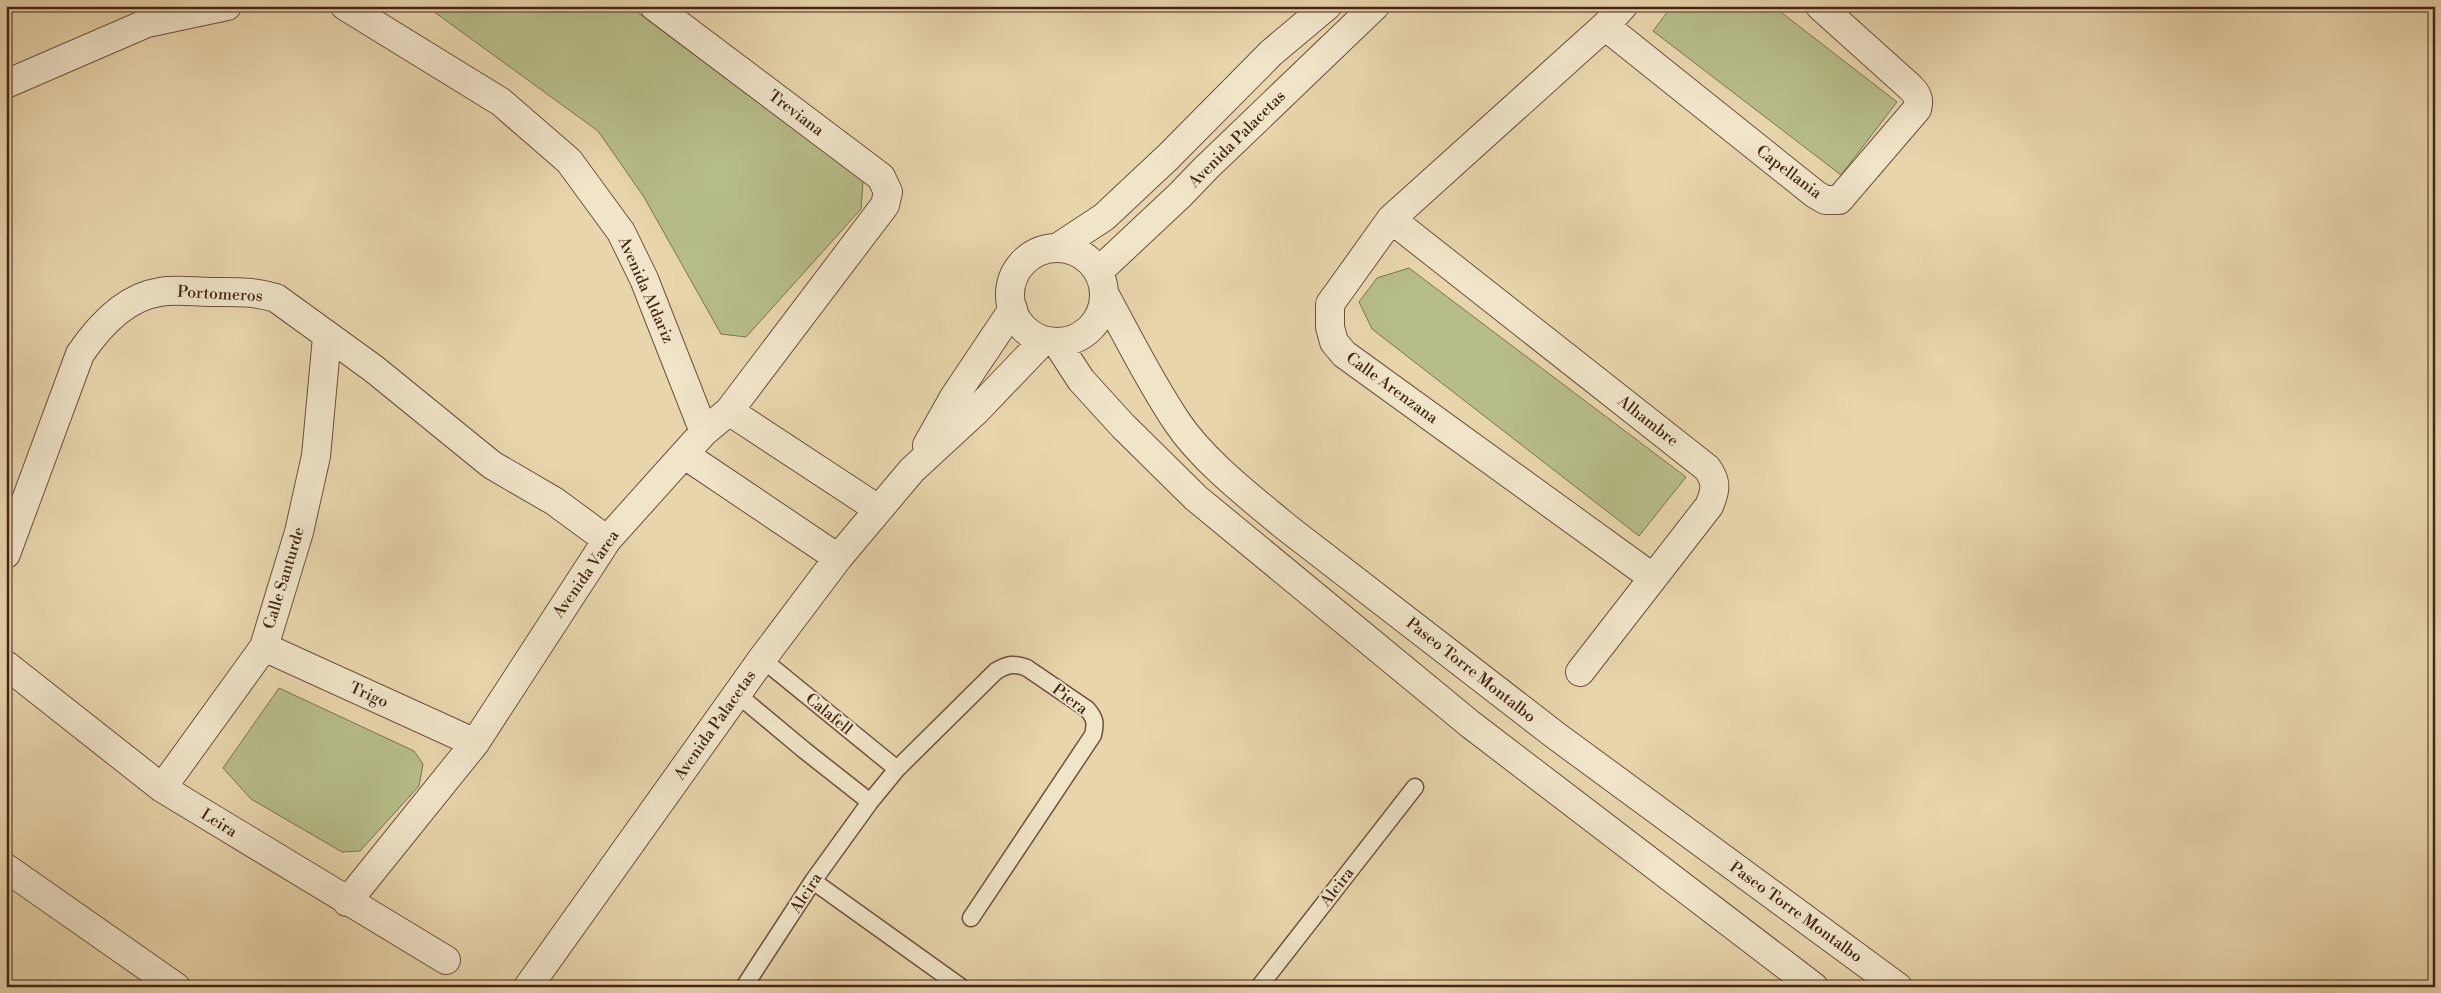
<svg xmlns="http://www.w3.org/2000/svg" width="2441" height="993" font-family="'Libre Bodoni',serif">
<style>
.green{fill:#b6bd89;stroke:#7e7150}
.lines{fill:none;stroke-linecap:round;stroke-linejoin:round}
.service-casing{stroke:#6e513c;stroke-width:19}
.minor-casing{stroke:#6e513c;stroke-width:30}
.service{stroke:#f0e4c9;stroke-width:16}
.minor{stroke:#f0e4c9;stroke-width:28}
.labels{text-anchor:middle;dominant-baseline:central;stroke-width:4;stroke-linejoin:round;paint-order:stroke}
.street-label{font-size:16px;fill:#452517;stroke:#f0e4c9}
</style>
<rect width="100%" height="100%" fill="#e8d5ac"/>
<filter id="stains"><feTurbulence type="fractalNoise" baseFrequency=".004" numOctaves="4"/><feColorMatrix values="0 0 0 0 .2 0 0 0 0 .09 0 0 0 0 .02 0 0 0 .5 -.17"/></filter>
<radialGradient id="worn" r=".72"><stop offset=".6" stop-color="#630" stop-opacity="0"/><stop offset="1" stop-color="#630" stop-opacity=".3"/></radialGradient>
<!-- green -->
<path class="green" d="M426,6H629L863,181L861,209L746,337L721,334L644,197L598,131Z
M1672,6H1773L1897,102L1841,175L1653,31Z
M1409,268L1686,477L1639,536L1372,329L1359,302L1377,278Z
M279,688L414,751L423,764L419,786L360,851L342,852L251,799L223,768Z"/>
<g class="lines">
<!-- service casing -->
<g class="service-casing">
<path id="service" d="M762,659L897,769
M737,694L804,750L870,802
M813,881L961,987
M744,987L813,881L870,802L897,769L996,671C1008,664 1015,663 1027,668L1087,709C1095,718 1096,723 1093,735L971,918
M1259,987L1415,787"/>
</g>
<!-- minor casing -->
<g class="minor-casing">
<path id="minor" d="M345,6L501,102L569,161L621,232L644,279L704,432
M1623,6L1605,26L1391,219L1330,304V327L1334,342L1344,354L1652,577
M1605,26L1815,194L1825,200H1839L1917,109C1920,99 1917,94 1910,87L1820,6
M6,84L147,23L227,6
M1391,219L1707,468C1717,482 1716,490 1709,506L1580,672
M1010 295a47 47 0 1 1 94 0a47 47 0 1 1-94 0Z
M1057,248L1104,217L1168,157L1271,53L1327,6
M1099,271L1180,195L1206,168L1375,6
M1105,295C1128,337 1150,382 1177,422C1203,461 1250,497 1286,527L1555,735L1898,987
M1057,343L1081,380L1123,426L1196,498L1470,724L1814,987
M729,411L878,509
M927,445L954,397L1013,309
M685,455L838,558
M6,554L80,354C99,326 125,297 160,292C176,289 194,292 211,292C233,292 254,291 276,298L374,369L492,465L554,501L607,540
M264,647L475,743
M6,665L162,788L446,960
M162,788L264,647L299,532L316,456L327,337
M6,868L176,987
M347,902L475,743L607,540L704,432L729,411L885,205L888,192L881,177L654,6
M528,987L762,659L838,558L912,470L976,411L1043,341"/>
</g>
<!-- service -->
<use href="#service" class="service"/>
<!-- minor -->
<use href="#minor" class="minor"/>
</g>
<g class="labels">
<!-- street labels -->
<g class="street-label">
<text transform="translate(796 113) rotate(37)">Treviana</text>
<text transform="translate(1237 139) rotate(-45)">Avenida Palacetas</text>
<text transform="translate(1789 172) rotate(37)">Capellania</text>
<text transform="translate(646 290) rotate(66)">Avenida Aldariz</text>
<text transform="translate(220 294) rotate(3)">Portomeros</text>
<text transform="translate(1392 388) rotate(36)">Calle Arenzana</text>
<text transform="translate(1648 421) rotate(38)">Alhambre</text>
<text transform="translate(586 574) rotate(-55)">Avenida Varea</text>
<text transform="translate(284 578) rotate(-73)">Calle Santurde</text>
<text transform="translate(1471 670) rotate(38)">Paseo Torre Montalbo</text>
<text transform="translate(369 695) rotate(24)">Trigo</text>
<text transform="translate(1070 699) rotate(37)">Piera</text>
<text transform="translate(829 714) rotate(39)">Calafell</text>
<text transform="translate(715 725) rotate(-55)">Avenida Palacetas</text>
<text transform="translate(219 823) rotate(32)">Leira</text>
<text transform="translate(1337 887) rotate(-52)">Alcira</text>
<text transform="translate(806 893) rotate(-57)">Alcira</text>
<text transform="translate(1796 912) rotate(36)">Paseo Torre Montalbo</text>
</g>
</g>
<!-- margin -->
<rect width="2441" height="993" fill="none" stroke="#e8d5ac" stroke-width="25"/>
<rect x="8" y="8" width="2426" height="978" fill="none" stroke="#452517" stroke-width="2.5"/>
<rect x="12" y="12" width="2416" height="968" fill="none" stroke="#452517"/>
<rect width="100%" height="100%" filter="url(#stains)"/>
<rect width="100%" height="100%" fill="url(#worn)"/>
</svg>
